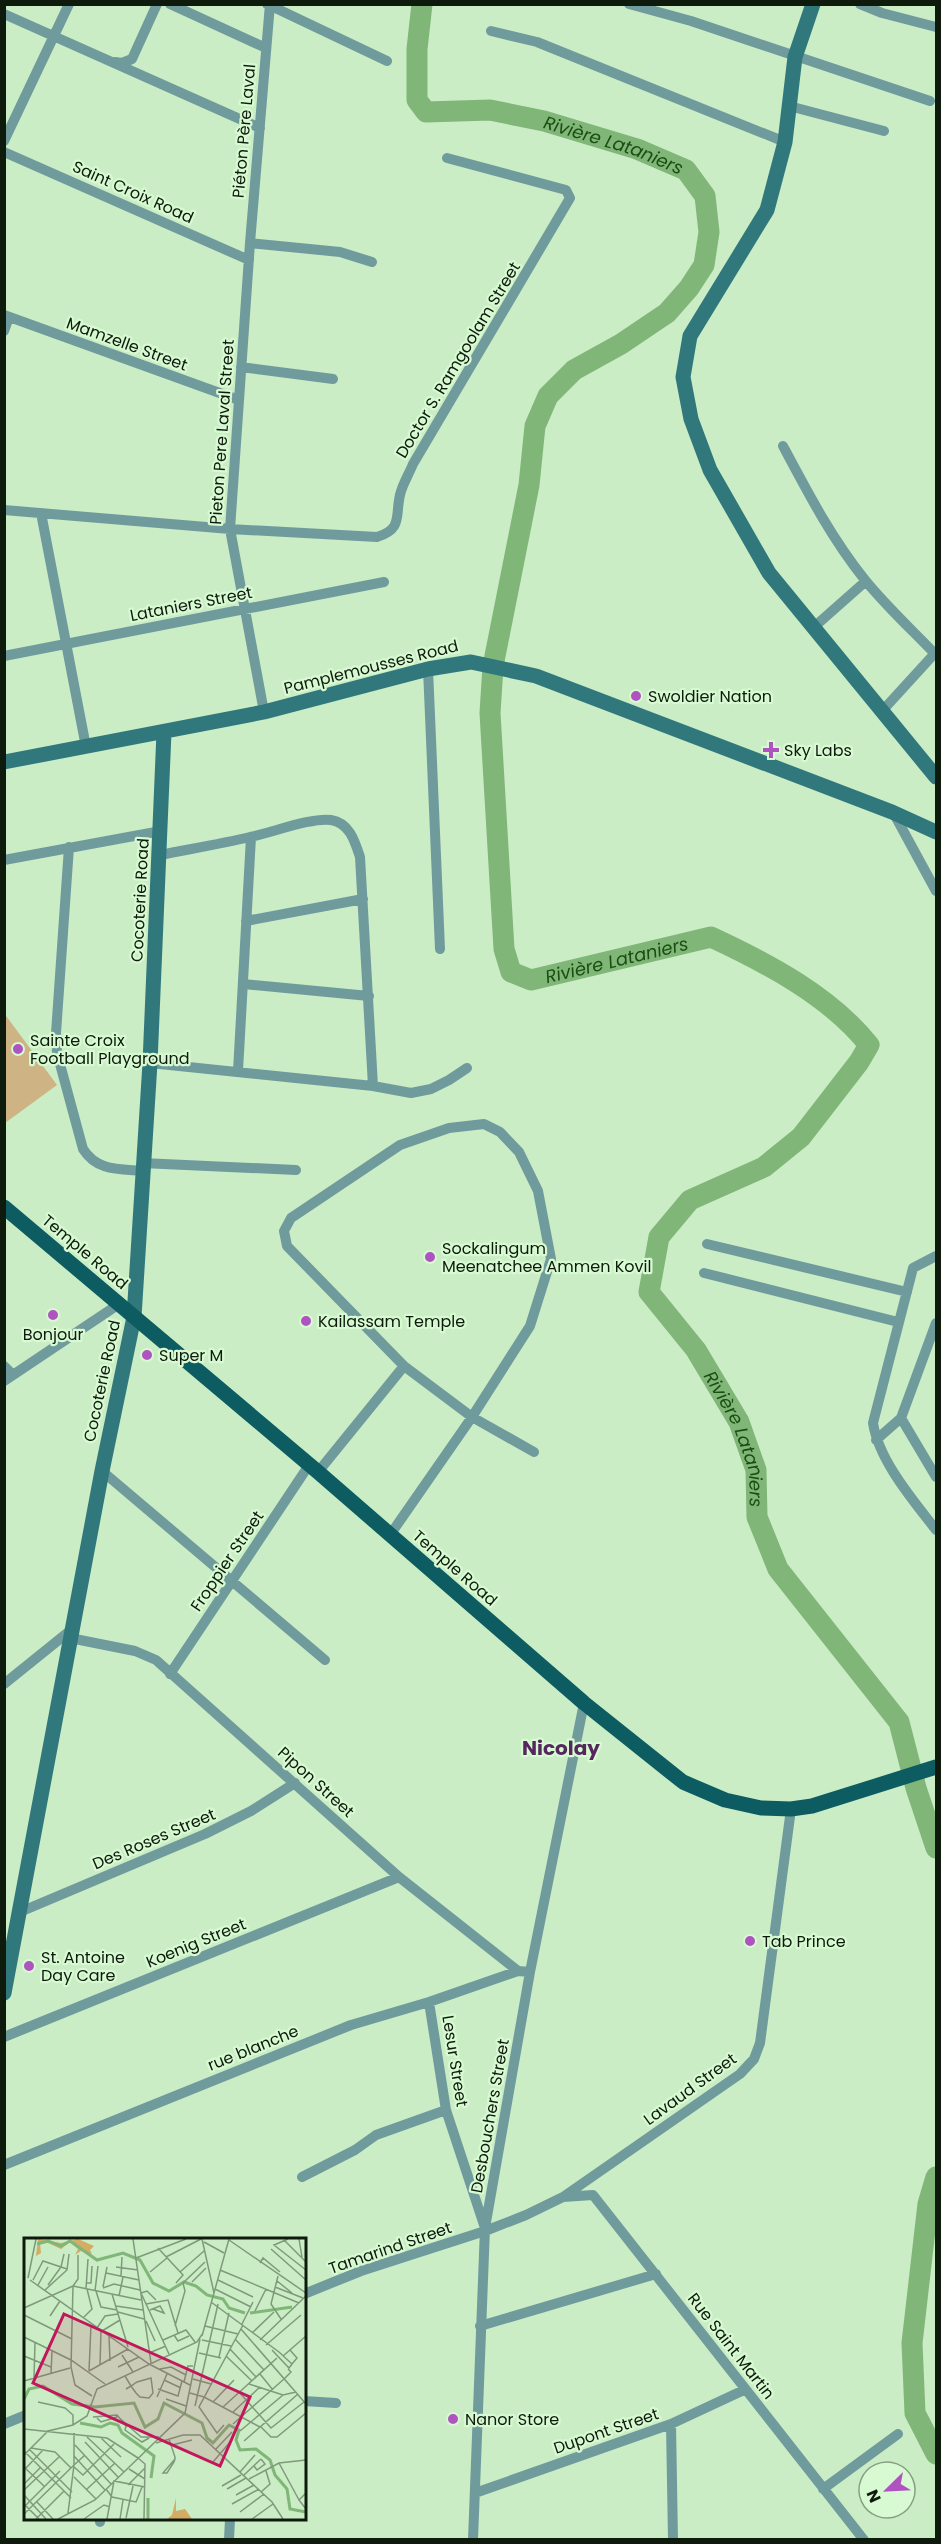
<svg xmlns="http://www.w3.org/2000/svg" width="941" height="2544" font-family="Poppins,sans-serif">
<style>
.green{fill:#ceb385}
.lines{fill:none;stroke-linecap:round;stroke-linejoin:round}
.river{stroke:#80b678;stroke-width:21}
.street{stroke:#709b9d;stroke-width:10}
.secondary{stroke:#31787d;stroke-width:15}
.primary{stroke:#0d5c61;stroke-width:15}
.poi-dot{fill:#ae53bf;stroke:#d7fad2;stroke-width:2}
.labels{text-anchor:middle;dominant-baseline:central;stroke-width:4.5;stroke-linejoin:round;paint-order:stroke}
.street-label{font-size:16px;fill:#0e1a0c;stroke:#d7fad2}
.poi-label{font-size:16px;fill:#0e1a0c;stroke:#d7fad2;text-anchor:start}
.water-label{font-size:18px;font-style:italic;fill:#1a4f12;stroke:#d7fad2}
.quarter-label{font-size:20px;font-weight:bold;fill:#54285c;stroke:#d7fad2}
.inset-river{fill:none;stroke:#80b678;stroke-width:3}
.inset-road{fill:none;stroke:#7f997b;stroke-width:1.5}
.view{fill:#c2185b;fill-opacity:0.15;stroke:#c2185b;stroke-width:3}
.inset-edge{fill:none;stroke:#0e1a0c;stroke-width:3}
</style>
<rect width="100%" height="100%" fill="#caedc5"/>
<!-- green -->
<path class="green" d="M4,1013L57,1085L5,1123H4Z"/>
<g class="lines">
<!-- river -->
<g class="river">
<path id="s1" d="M422,4L417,49V100L426,112L490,110L544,121L637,149L686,170L705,196L709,232L704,265L689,288L667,313L621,344L574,370L548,396L535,426L529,485L493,666L490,713L504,949L511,972L531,980L711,937C767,963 830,996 869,1045L859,1062L801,1137L764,1167L690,1200L659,1237L649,1292L696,1350L739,1422L756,1470L757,1517L778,1569L899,1722L916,1788L936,1848"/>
<path d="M936,2177L928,2204L912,2343L915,2413L936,2454"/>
</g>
<!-- street -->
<path class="street" d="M170,4L266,48
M267,4L387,61
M629,4L691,21L930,101
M860,4L882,13L936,27
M4,14L260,128
M491,31L537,42L785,142
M115,62L122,63L132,59L157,4
M789,106L884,131
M4,141L69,4
M4,152L249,260
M250,243L340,252L372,262
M4,315L239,400
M4,331L9,317
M241,367L333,379
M783,446C808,493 832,539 865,580C886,606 912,630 935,654
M4,510L230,529L377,537C403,529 395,516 400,495C402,485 409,474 413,464L570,198L566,190L447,158
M41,513L86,747
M814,627L866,581
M4,656L384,582
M428,669L440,949
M883,710L936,652
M264,712L230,529L250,243L270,4
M893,812L936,891
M69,847L56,1033L57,1053L83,1149C97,1171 118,1169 142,1171
M160,855C190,849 220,844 250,837C271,833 312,817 331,820C350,823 355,842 360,857L373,1086
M4,860L161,831
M246,921L363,899
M243,984L369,996
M150,1063L373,1086L411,1093L431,1089L449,1080L467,1068
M238,1071L251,837
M142,1163L296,1170
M707,1244L907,1292
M936,1256L913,1268L873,1423C879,1461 913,1500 936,1530
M704,1273L898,1322
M4,1366L13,1375
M4,1381L119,1304
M901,1418L936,1477
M876,1440L901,1418L936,1323
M102,1471L325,1660
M318,1472L404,1366
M390,1535L472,1417L530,1326L551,1259L538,1191L519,1152L500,1132L484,1124L449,1128L400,1145L291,1218L284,1231L287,1246L404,1366L472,1417L534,1452
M70,1638L135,1651L156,1660L399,1877L518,1971L530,1972
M170,1674L309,1465
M4,1684L71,1630
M20,1912L205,1834L251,1811L295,1783
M429,2002L446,2110L484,2225
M4,2037L399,1877
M4,2165L351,2025L429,2002L518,1971
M302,2177L355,2150L376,2135L446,2110
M563,2197L593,2195L864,2540
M304,2294L361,2271L485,2231L526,2215L563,2197L740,2074L754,2059L760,2043L791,1809
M480,2326L656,2274
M304,2401L336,2403
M4,2424L26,2415
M671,2424L673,2540
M823,2489L898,2434
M475,2493L671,2424L744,2390
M100,2522V2518
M229,2540L230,2518
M473,2540L485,2228L530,1972L584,1703"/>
<!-- secondary -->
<path class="secondary" d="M813,4L795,57L785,142L767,210L690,336L683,377L691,419L710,470L769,573L936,777
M4,762L264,712L428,669L471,662L536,676L892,812L936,832
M4,1993L102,1471L134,1317L150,1063L164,732"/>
<!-- primary -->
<path class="primary" d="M4,1207L318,1472L584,1703L683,1782L725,1800L761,1808L791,1809L812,1806L936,1767"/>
</g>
<!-- markers -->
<g class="poi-dot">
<circle cx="636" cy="696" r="6"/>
<path d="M768 741h6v6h6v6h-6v6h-6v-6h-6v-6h6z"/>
<circle cx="18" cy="1049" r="6"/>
<circle cx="430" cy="1257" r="6"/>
<circle cx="53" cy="1315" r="6"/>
<circle cx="306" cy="1321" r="6"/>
<circle cx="147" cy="1355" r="6"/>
<circle cx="750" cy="1941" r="6"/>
<circle cx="29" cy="1966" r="6"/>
<circle cx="453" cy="2419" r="6"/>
</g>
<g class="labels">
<!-- street labels -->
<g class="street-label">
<text transform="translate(244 131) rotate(-85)">Piéton Père Laval</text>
<text transform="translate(133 192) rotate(24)">Saint Croix Road</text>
<text transform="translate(127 344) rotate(20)">Mamzelle Street</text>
<text transform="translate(458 360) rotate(-59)">Doctor S. Ramgoolam Street</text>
<text transform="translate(222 432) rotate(-86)">Pieton Pere Laval Street</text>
<text transform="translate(191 604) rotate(-11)">Lataniers Street</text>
<text transform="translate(371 667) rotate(-14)">Pamplemousses Road</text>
<text transform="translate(140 900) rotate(-87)">Cocoterie Road</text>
<text transform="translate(85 1252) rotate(40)">Temple Road</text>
<text transform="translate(102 1381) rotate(-78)">Cocoterie Road</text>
<text transform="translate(227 1561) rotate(-56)">Froppier Street</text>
<text transform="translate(455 1568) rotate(41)">Temple Road</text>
<text transform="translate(316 1782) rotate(42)">Pipon Street</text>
<text transform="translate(154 1839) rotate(-23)">Des Roses Street</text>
<text transform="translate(196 1943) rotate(-22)">Koenig Street</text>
<text transform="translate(253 2048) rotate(-22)">rue blanche</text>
<text transform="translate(455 2061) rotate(81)">Lesur Street</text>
<text transform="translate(690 2089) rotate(-36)">Lavaud Street</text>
<text transform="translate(490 2116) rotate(-80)">Desbouchers Street</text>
<text transform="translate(390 2248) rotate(-19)">Tamarind Street</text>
<text transform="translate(731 2346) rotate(52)">Rue Saint Martin</text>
<text transform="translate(606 2431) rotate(-19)">Dupont Street</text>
</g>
<!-- poi labels -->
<g class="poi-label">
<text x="648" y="696">Swoldier Nation</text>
<text x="784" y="750">Sky Labs</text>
<text x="30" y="1040">Sainte Croix<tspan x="30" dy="18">Football Playground</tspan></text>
<text x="442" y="1248">Sockalingum<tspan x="442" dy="18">Meenatchee Ammen Kovil</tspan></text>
<text x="318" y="1321">Kailassam Temple</text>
<text x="53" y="1334" text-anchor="middle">Bonjour</text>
<text x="159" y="1355">Super M</text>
<text x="762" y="1941">Tab Prince</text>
<text x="41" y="1957">St. Antoine<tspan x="41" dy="18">Day Care</tspan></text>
<text x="465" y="2419">Nanor Store</text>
</g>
<!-- water labels -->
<g class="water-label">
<text stroke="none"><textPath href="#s1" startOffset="304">Rivière Lataniers</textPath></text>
<text stroke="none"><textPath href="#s1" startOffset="1383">Rivière Lataniers</textPath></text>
<text stroke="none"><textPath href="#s1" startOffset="2194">Rivière Lataniers</textPath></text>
</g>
<!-- quarter labels -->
<g class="quarter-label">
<text x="561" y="1748">Nicolay</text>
</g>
</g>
<!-- overview -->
<g transform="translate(24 2238)">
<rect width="282" height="282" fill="#caedc5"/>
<path d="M14,1L37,5L54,1L70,8L66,12L68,16L57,13L51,17L54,11L46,4L37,11L22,4L16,6L17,15L12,18ZM152,260V273L161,271L168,281H143L148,277Z" fill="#d4ac63"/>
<path class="inset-river" d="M13,6L24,3L37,8L46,3L73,22L99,15L116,22L129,45L145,53L160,44L172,48L183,57L199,61L205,70L221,75M226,75L268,69M0,161L5,151L19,148L48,166L71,169L110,165L121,189L134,181L140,165L178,185L183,200L189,205L205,187L215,192L212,202L216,212L232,211L246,222L251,237L263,251L266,271L282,274M56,185L77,189L86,185L94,187L98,195L130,218L127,240M124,260V281"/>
<path class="inset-road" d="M109,1L127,125M178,1L190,55M264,1L250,7L282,32M275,1L278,19M205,2L282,55M260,2L282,24M180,4L200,15M134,10L159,37L152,45M247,11L282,42M54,17V41L49,48L47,129L51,147L68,158M142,19L177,1M112,20L162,1M236,25L239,20L256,34M92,29L114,32M196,32L275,65M126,34L143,20M156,34L180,13M82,35L115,42M97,38L98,19M254,38L247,66L257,81M4,40L12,1M6,42L125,126L166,147M9,42L19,23L43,31M194,42L229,59M253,43L268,55M168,44L182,30M63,45H67L68,28M14,47L24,29M24,47L37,29L40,16M49,48L117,62M79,49L83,29M251,49L279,60M79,50L90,46L116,52M62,51L64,21M191,51L227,69M21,52L43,32L45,16M71,53L74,28M72,53L77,69L93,72M88,56L104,109M95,58L99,39M132,62L123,53L117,55L145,116M187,64L255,114L268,126L265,130L248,112M122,66L144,62L154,95M92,68L119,72M0,70L49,48M126,72L136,68L140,75L129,71M231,73L242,51M94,74L120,81M0,77L48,101M26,78L36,63M59,80L68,71L63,51M122,83L131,103M218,86L229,64M151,88L161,53L159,45L181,24M181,88L214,96M73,90L81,78L94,76M217,91L282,166M78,93L96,82M228,95L250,74M150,97L154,103L165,98M85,98L86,123M178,98L205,1M0,99L47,122L81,146M211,101L240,132M139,102L162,92L171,104M178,102L207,108M236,102L282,58M242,107L277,77M206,111L232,139M266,112L273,120L268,126M125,115L142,108M175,115L197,120M98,117L109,134M0,118L27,129M202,118L228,143M259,118L282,98M195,119L205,75M76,127L77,93M94,129L115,119M136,131L147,129L162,137M65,133L67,87M65,133L104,111M27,136L28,113M236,136L249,152M101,138L107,148L112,155L116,159L125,160L129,155L127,140L113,144L107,148L102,151M10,140L11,105M169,141L187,146M140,142L157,150M0,143L46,130M160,144L164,128H169M225,146L259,157L272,154M134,151L154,158L158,143M215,154L247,190L280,164M166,155L180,159L236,189L274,156M133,159L143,136M142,161L162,168M14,164L41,170L49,177V187M189,164L210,142M171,168L194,66M199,169L253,120M209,174L236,149M92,177L117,199H135M69,179L93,177L103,189M73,180L77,184L93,179M209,186L260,141L267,134L264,131M200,187L193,195L175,169L219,87M102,188L101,192L118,204L125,200M237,189L247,199H253L282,175M0,191L83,200L114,220M216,193L259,157M63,199L100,234M77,200L97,219M145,201L151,219V221L150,224L143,235H139L151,221M220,203L236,189M61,204L94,239M132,205L159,197H176L248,264L259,281M51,207L87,246M148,207L168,202M7,210L31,214L47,230M5,211L48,254M192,211L208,194M0,213L47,260M0,217L24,193L49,187L63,178L73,151L173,104L179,95M50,218L81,252M114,220L121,226L120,281M189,224L207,203M255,225L275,262M230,228L233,232L241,226L237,221M0,229L20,248M50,229L59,237L90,206M2,230L19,212M105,231L121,241M216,234L231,217M220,237L237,221M50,239L72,261M225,241L255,225L282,222M0,246L16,230M104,247L121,230M198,248L217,237M63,251L91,225M82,251L88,259L112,264L118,249M203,251L222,240M0,252L35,219M237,254L246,246L242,233M282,255L275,262L282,271M0,257L22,281M212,257L230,247M13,264L29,281M0,266L15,281M208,266L235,251M0,269L36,233M216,274L240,256M44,275L50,227L61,217M0,276L50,227V195M102,280L109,248M12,281L40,253M34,281L71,262L161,175L176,101M60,281L80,267L86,269M83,281L90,243L121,249M96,281L99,262M228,281L249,266"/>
<path class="view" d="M40,76L226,159L196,228L9,145Z"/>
<rect width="282" height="282" class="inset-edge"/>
</g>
<!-- border -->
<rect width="941" height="2544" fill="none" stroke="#0e1a0c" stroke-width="12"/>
<!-- north arrow -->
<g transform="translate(887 2490) rotate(246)"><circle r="28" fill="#d7fad2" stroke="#87a083" stroke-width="1.5"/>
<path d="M0-4.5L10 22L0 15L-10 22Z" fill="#ae53bf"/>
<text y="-9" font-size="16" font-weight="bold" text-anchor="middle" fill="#0e1a0c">N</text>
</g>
</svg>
